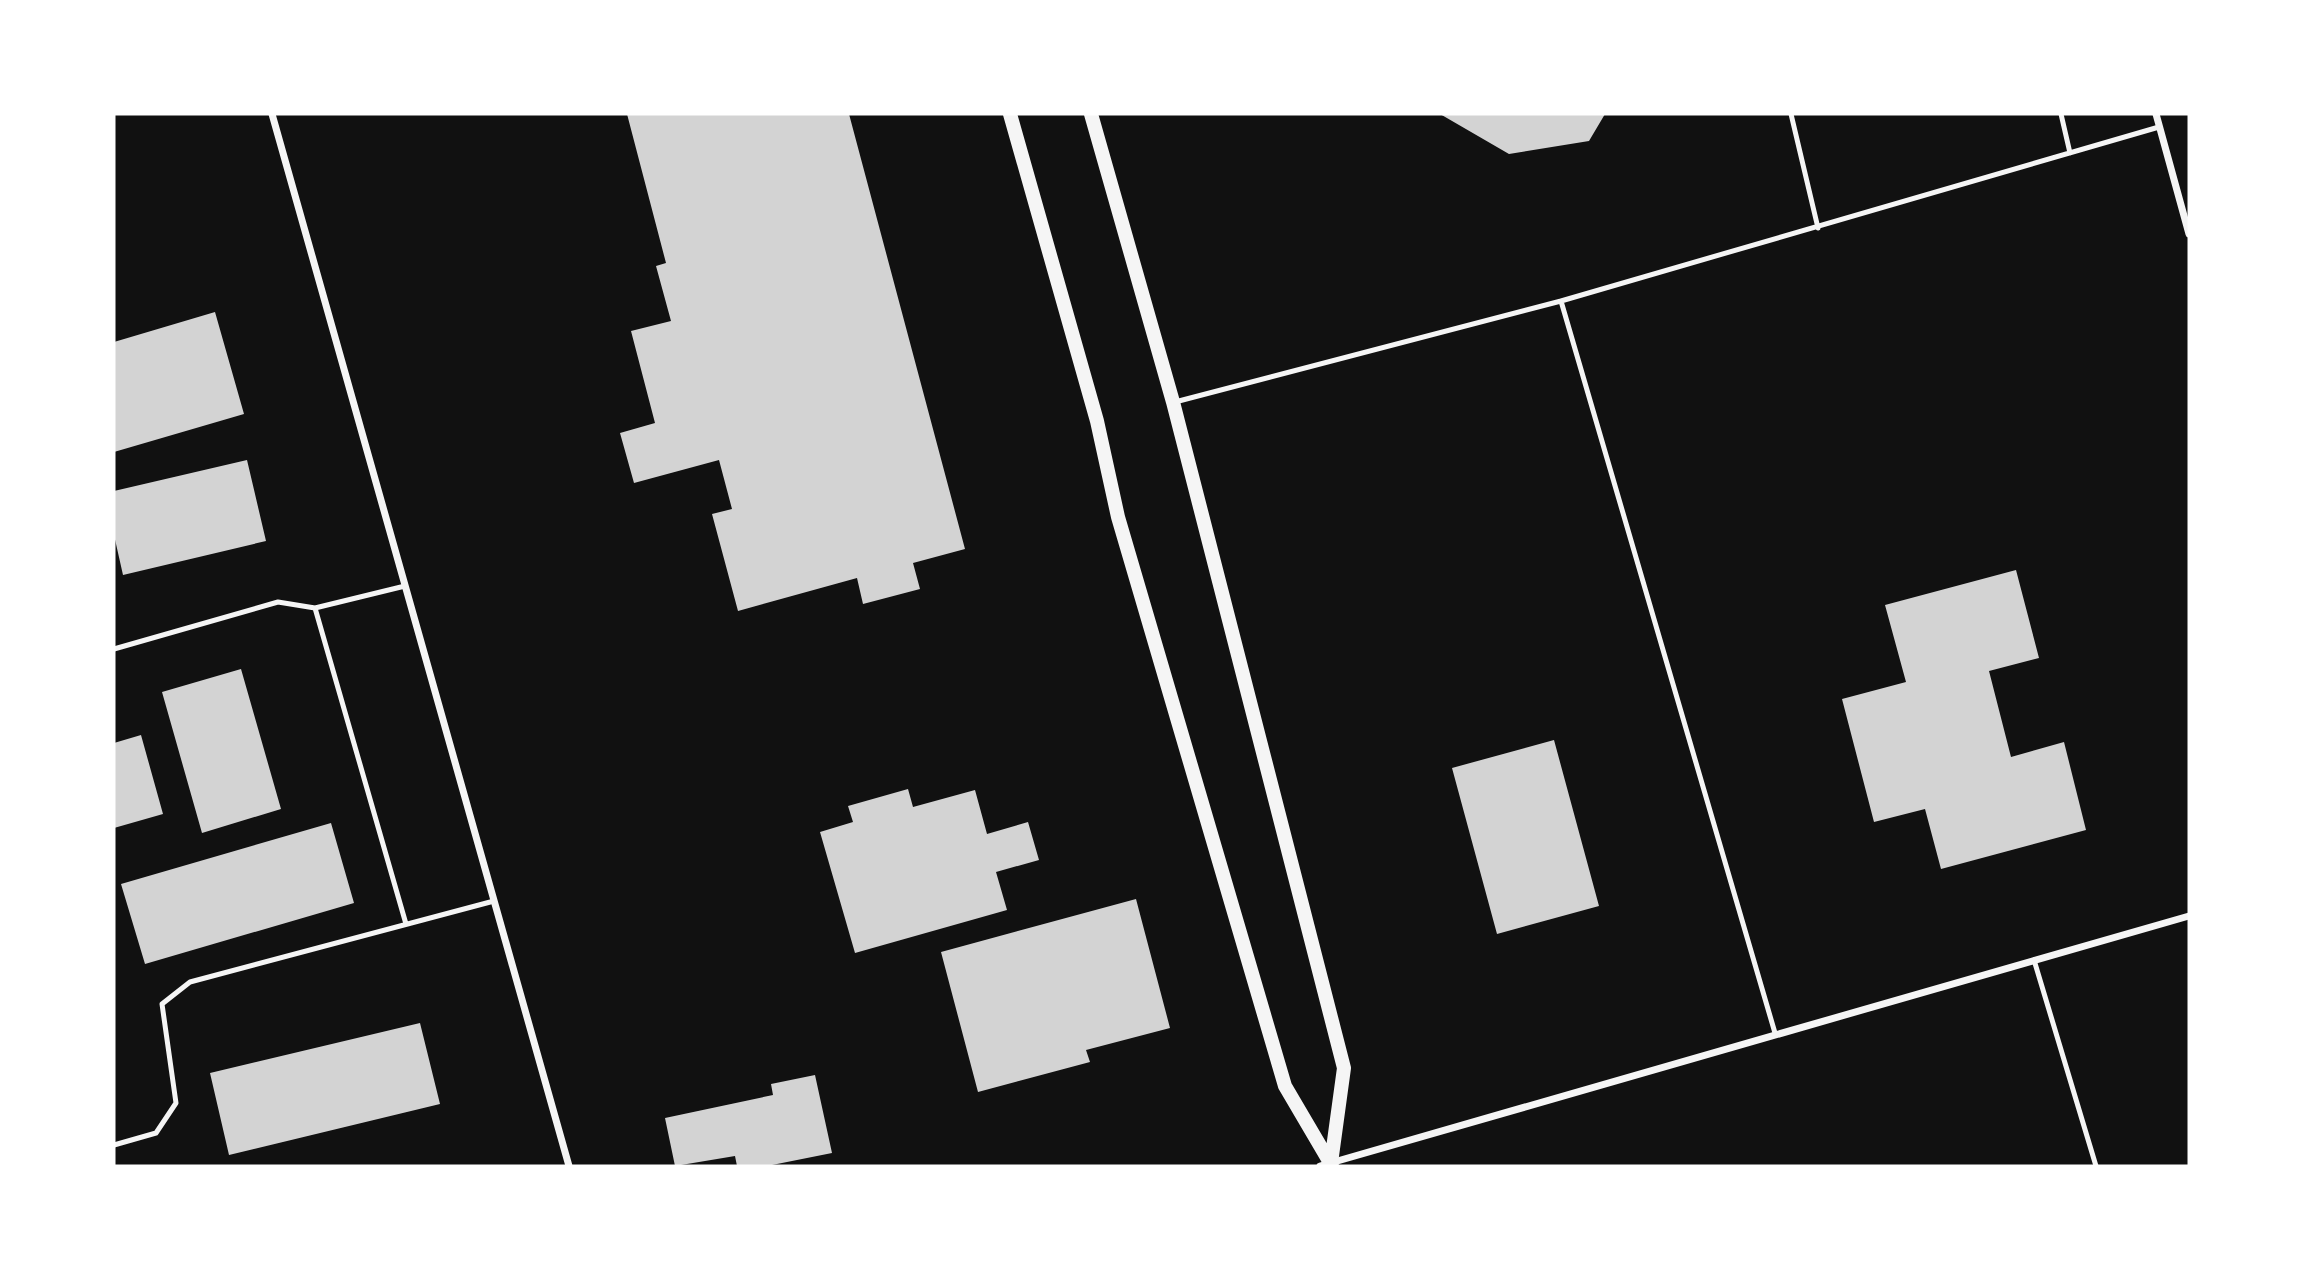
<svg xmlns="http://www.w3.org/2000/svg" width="2303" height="1280" font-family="Cabin,sans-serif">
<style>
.building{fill:#d3d3d3}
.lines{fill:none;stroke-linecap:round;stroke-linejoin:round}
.service{stroke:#f5f5f5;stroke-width:5}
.minor{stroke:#f5f5f5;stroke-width:7}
.secondary{stroke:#f5f5f5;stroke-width:14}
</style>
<rect width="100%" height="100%" fill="#111"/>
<!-- building -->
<path class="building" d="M627,114H849L965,549L913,563L920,589L863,604L857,578L738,611L712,514L732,509L719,460L634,483L620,433L655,423L631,331L671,321L656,266L666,263Z
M1440,114H1605L1589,141L1509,154Z
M215,312L244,414L114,452V342Z
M247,460L266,541L123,575L114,535V491Z
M2016,570L2039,658L1989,671L2011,757L2064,742L2086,830L1941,869L1925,809L1874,822L1842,699L1906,682L1885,605Z
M241,669L281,809L202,833L162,692Z
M141,735L163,814L114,828V743Z
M1554,740L1599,906L1497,934L1452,768Z
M908,789L913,807L975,790L987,834L1028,822L1039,860L996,872L1007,910L855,953L820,832L853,822L848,806Z
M331,823L354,903L145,964L121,884Z
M1136,899L1170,1028L1086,1050L1090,1062L978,1092L941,952Z
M420,1023L440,1104L229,1155L210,1073Z
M815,1075L832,1153L767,1166H737L735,1156L675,1166L665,1118L773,1095L771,1084Z"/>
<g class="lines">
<!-- service -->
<path class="service" d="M1791,114L1818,228
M2061,114L2070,153
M1561,301L2159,127
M1175,402L1561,301L1775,1033
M315,608L406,924
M114,649L278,602L315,608L405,586
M2034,960L2096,1166
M114,1145L156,1133L176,1103L162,1004L190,982L494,901"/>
<!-- minor -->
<path class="minor" d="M272,114L569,1166
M2156,114L2189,234
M1320,1166L2189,916"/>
<!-- secondary -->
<path class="secondary" d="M1010,114L1097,421L1118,517L1285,1086L1332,1166
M1091,114L1173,402L1344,1068L1331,1163"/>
</g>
<!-- border -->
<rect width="2303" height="1280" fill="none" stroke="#ffffff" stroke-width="231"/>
</svg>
